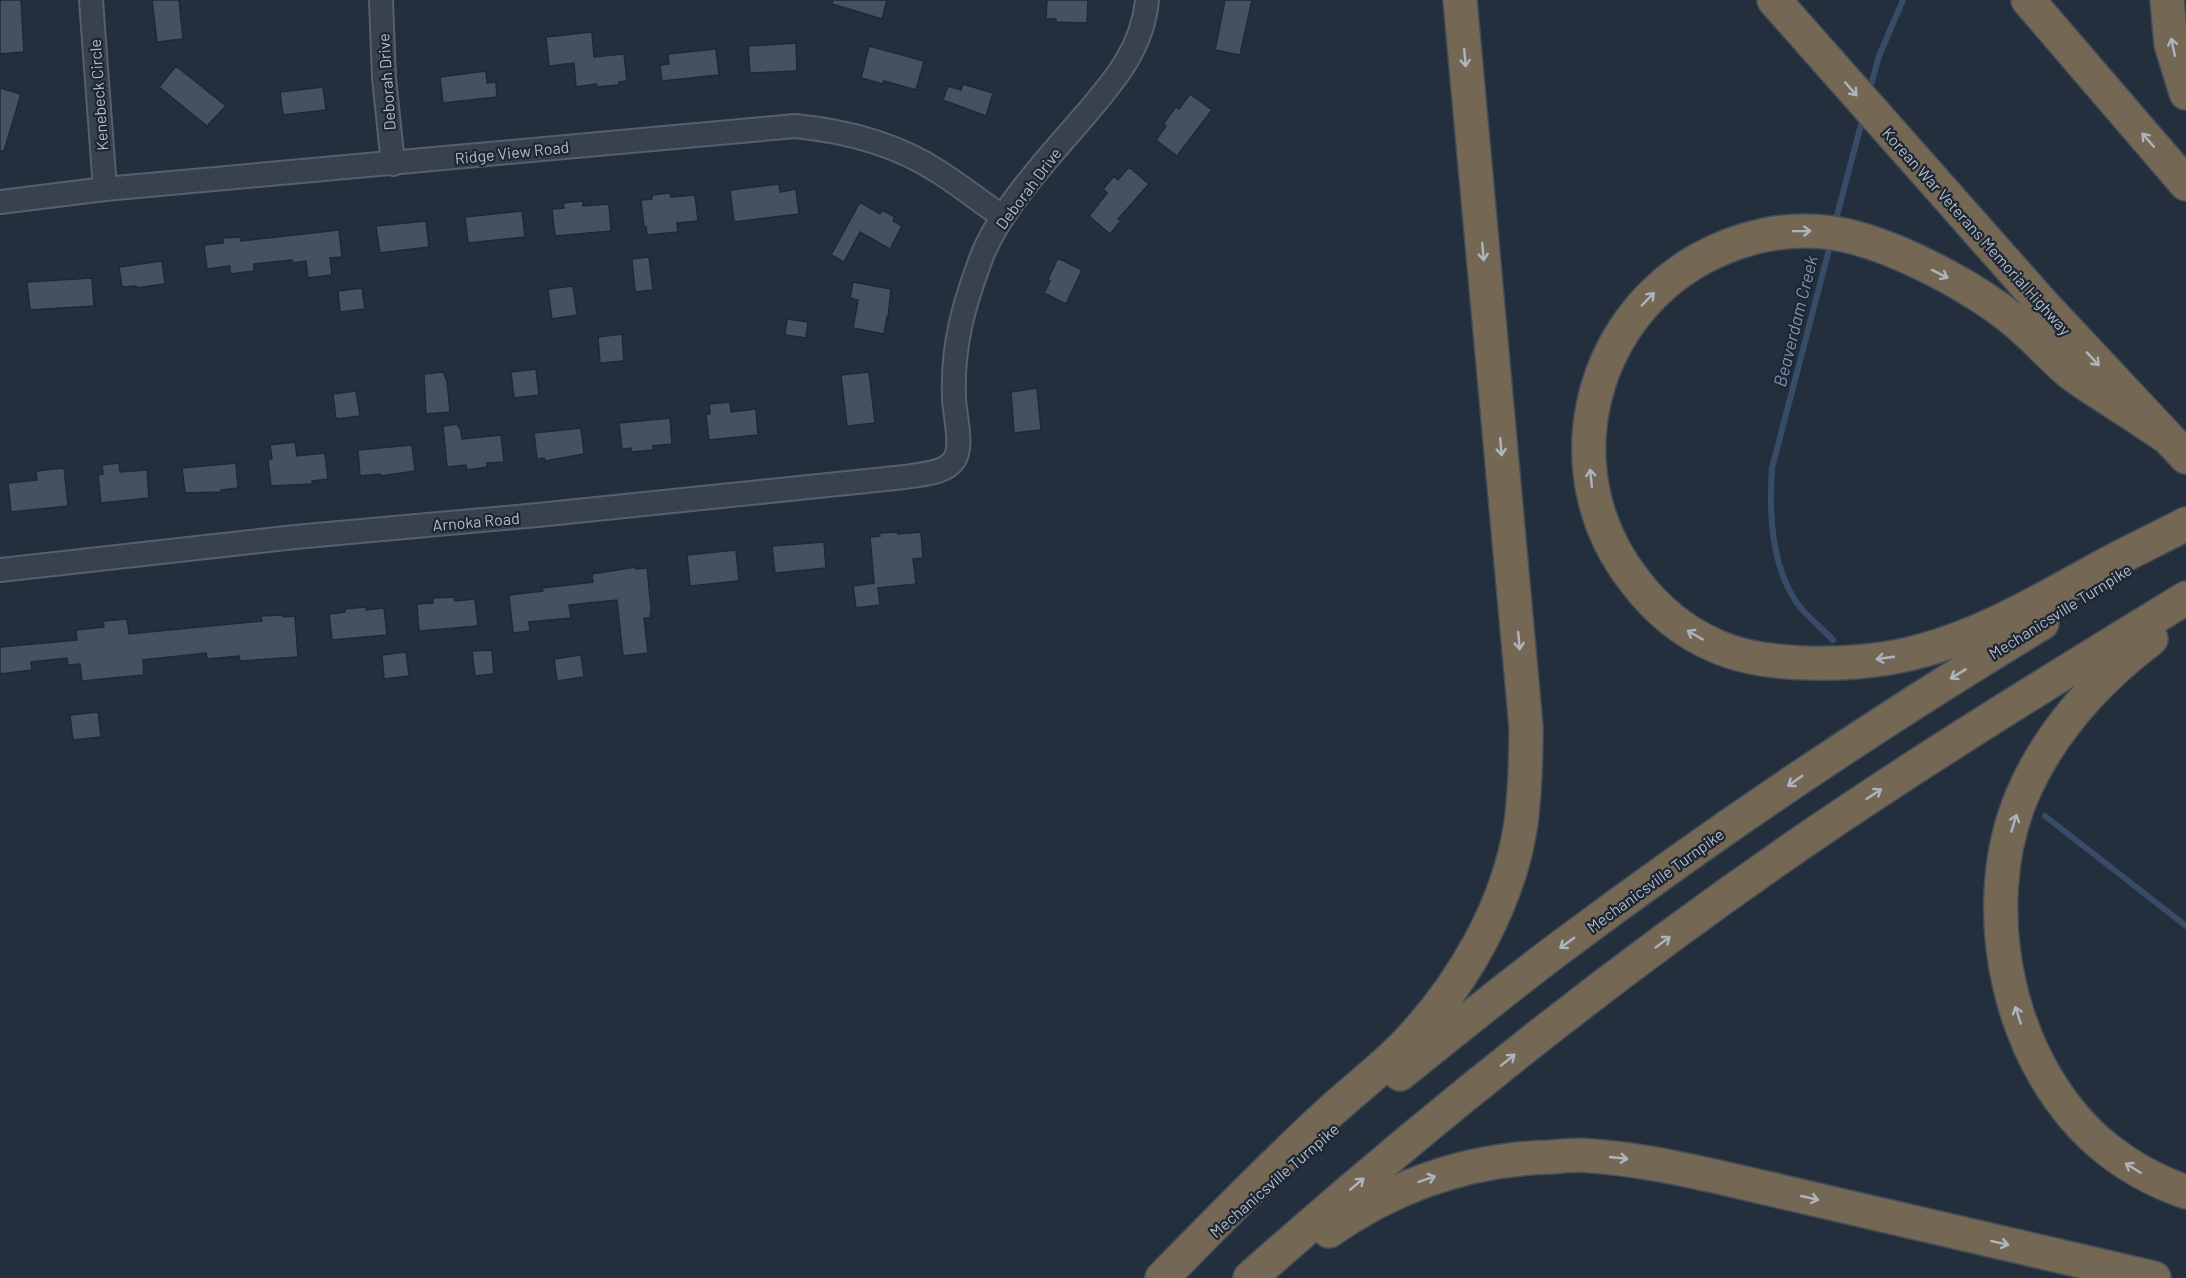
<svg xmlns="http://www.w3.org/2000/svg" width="2186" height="1278" font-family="Barlow,sans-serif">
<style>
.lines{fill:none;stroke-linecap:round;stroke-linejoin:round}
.stream{stroke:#394c67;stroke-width:6}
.building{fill:#455162;stroke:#1f2835;stroke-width:1.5}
.street-casing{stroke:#565f6c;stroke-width:26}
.highway-casing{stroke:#434c59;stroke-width:36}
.street{stroke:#38414e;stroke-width:22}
.highway{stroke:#746855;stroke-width:33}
.oneway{stroke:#aeb4bd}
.labels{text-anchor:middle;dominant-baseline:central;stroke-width:4.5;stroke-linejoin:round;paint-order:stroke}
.street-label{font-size:16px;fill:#b4bcc9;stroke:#1d2633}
.water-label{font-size:18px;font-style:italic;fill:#7c92b1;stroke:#1d2633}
</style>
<rect width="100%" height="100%" fill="#242f3e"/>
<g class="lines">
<!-- stream -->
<path class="stream" d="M1869,92L1879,56L1903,0
M1835,223L1863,117
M1831,242L1772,468C1769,513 1771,565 1797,603C1807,617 1822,628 1833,640
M2045,816L2186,926"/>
</g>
<!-- building -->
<path class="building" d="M0,0H21L24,52L0,54Z
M152,0H179L183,39L157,42Z
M833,0H887L882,19L832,4Z
M1047,0H1088L1087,23L1056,22V19H1046Z
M1225,0H1252L1240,55L1215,50Z
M592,32L594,57L624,54L627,81L619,82V85L597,87L596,84L576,87L574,63L549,66L546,37Z
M796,43L797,71L750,73L748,46Z
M869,46L924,61L916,90L884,81L883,84L861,78Z
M716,49L719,75L662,81L660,65L669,64L668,54Z
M176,66L226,106L207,126L159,87Z
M486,71L487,83L496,82L497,97L443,103L440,77Z
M963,84L993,93L986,116L943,100L948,86L961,90Z
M323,87L326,110L283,115L280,92Z
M0,88L21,94L4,151H0Z
M1190,94L1212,110L1177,156L1156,140L1166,126L1163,124L1176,107L1179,109Z
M1129,167L1149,184L1118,219L1121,221L1110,234L1089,216L1107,193L1103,189L1114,176L1118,180Z
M779,184L780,192L796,189L799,214L734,222L730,190Z
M670,193L671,197L695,195L698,221L677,223L678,232L647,235L646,227H644L641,200L652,199V195Z
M583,201V206L609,204L611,231L555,236L552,209L564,208L563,203Z
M860,202L880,214L882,210L895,217L893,221L902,226L890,249L860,232L844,262L831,255Z
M522,211L525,237L468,243L465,217Z
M426,221L429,247L380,253L376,226Z
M339,230L342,257L330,258L332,275L308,278L306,261L292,263V260L254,264V271L230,274V266L207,269L204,245L223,243V238L240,237L241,241Z
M649,257L653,290L635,292L632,259Z
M1058,258L1082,270L1066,304L1044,293L1050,281L1048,279Z
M162,261L165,284L136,288V286L122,287L119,267Z
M92,278L94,306L30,310L27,282Z
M853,282L891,289L888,318L887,317L884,334L853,328L858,300L850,298Z
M573,286L577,315L552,319L548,289Z
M362,288L365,309L340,312L338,291Z
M787,319L808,322L806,338L785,335Z
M622,334L624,361L600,363L598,337Z
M536,369L539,395L514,398L511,372Z
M443,372L447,381L450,412L426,414L424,374Z
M869,372L875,423L847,426L841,375Z
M1037,388L1041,430L1014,433L1011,392Z
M356,391L360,416L336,419L333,394Z
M730,402L731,412L756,409L758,435L709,440L706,414H710L709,404Z
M670,418L672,444L653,446V450L631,452V448L622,449L619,423Z
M458,424V427H460L462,439L501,435L504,462L487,463V467L467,470L466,465L447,467L443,426Z
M581,428L584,454L545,461L544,458L537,459L534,433Z
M295,442L297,456L325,453L328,479L312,481V484L271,486L268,459H272L270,445Z
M412,445L415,471L381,476L380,474L360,476L358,450Z
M119,463L120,472L147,470L149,498L101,503L98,475L103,474L102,465Z
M236,463L238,488L221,490V492L185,493L182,468Z
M64,468L68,506L11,512L8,483L37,480L36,471Z
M898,532V534L921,532L923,558L913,559L916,584L878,588L880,605L856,608L853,586L874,583L870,537L880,536L879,533Z
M824,542L826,568L775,573L772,546Z
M736,550L739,581L690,586L687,555Z
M636,567V569L647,568L651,608L650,618H644L648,653L623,656L617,600L569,605L571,618L529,622L530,631L513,633L509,595L543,591L542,588L593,582L592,574Z
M454,597L455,601L475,599L478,626L419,631L417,604L433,603V598Z
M366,607V610L384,608L387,635L332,640L329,614L345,612V609Z
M283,615V617L295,616L298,657L240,661L239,656L207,659L206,653L143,660L144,675L82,681L80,664L68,665L67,658L31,662L32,670L0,674V647L77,640L76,630L104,627L103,621L127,619L129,634L262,621L261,616Z
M492,650L494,674L475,676L472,651Z
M406,652L409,676L384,679L382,655Z
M581,655L584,677L557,681L554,659Z
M98,712L101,737L73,740L70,715Z"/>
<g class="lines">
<!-- street casing -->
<g class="street-casing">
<path id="street" d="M91,0L105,189
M381,0L384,78L393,164
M0,202L105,189L795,126C846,131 895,143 939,172C961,186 981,202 1003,217
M0,570L295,537L538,515L905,477C920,474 945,474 954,460C964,446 954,414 954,397C952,345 964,304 982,256C1002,206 1051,155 1086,114C1115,80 1143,47 1147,0"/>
</g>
<!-- highway casing -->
<g class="highway-casing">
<path id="highway" d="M1774,0L2040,301L2186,457
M2028,0L2186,184
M2167,0L2171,44L2186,93
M2167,437C2146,423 2125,409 2103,395C2091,387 2077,379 2066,369C2049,354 2034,337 2016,322C1971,285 1890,242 1833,233C1787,226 1740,237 1700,259C1586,323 1552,475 1634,580C1655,608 1683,632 1716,646C1762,667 1839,666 1889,658C1965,645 2031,606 2098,569C2127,553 2157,539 2186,524
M2151,639C2097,680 2049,733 2022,796C1974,910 2009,1071 2107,1149C2131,1168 2157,1182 2186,1192
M1400,1074C1452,1032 1504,990 1557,950C1713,833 1875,724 2042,623
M1329,1231C1396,1184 1470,1159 1551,1157C1565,1156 1579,1154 1592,1156C1634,1159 1673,1167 1714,1176L2154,1278
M1162,1278C1217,1222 1272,1165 1330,1112C1355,1089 1382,1069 1405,1045C1462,986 1509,905 1521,823C1525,791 1526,759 1526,727L1460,0
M1250,1278C1421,1126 1600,982 1788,852C1918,762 2052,680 2186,598"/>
</g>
<!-- street -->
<use href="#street" class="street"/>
<!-- highway -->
<use href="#highway" class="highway"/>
</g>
<!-- one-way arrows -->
<defs><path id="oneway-shaft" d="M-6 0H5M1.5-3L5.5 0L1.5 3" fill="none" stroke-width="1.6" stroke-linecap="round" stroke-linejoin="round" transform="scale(1.5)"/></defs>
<g class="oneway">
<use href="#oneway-shaft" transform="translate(2173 47) rotate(-102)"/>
<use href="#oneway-shaft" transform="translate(1465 58) rotate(85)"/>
<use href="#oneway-shaft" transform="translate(1851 89) rotate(49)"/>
<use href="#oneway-shaft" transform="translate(2148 140) rotate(-131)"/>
<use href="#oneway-shaft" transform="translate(1802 231) rotate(-1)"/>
<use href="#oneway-shaft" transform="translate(1483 252) rotate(85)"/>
<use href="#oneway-shaft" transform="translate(1940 274) rotate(27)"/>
<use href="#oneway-shaft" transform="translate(1648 299) rotate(-46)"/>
<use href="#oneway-shaft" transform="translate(2093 359) rotate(47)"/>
<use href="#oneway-shaft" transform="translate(1501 447) rotate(85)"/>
<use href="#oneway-shaft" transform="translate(1591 478) rotate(-96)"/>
<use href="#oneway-shaft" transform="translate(1695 635) rotate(-150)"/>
<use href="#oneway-shaft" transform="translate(1519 641) rotate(85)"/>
<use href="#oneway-shaft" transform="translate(1885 658) rotate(172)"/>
<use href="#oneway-shaft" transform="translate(1958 674) rotate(149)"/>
<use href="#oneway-shaft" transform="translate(1795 781) rotate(145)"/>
<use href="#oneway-shaft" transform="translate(1874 794) rotate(-33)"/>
<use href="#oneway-shaft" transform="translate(2014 823) rotate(-73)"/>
<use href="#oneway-shaft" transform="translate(1663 942) rotate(-37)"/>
<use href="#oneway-shaft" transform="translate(1567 943) rotate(144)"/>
<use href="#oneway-shaft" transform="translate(2018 1015) rotate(-108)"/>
<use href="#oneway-shaft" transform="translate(1508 1060) rotate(-39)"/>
<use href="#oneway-shaft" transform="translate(1619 1158) rotate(6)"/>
<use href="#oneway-shaft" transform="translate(2133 1168) rotate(-148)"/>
<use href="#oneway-shaft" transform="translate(1427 1179) rotate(-19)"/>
<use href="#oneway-shaft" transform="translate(1357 1184) rotate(-40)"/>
<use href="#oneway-shaft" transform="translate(1810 1198) rotate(13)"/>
<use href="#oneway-shaft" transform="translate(2000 1243) rotate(13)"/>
</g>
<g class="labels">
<!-- street labels -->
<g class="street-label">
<text transform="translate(386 82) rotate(-94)">Deborah Drive</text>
<text transform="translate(98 95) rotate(-94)">Kenebeck Circle</text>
<text transform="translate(512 152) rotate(-6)">Ridge View Road</text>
<text transform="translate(1028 188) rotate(-53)">Deborah Drive</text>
<text transform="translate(1977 231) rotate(48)">Korean War Veterans Memorial Highway</text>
<text transform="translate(476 521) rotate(-5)">Arnoka Road</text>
<text transform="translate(2060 611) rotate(-32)">Mechanicsville Turnpike</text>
<text transform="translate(1655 880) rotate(-36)">Mechanicsville Turnpike</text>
<text transform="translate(1274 1180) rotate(-41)">Mechanicsville Turnpike</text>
</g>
<!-- water labels -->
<g class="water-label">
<text transform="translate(1795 321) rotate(-76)">Beaverdam Creek</text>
</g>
</g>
</svg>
